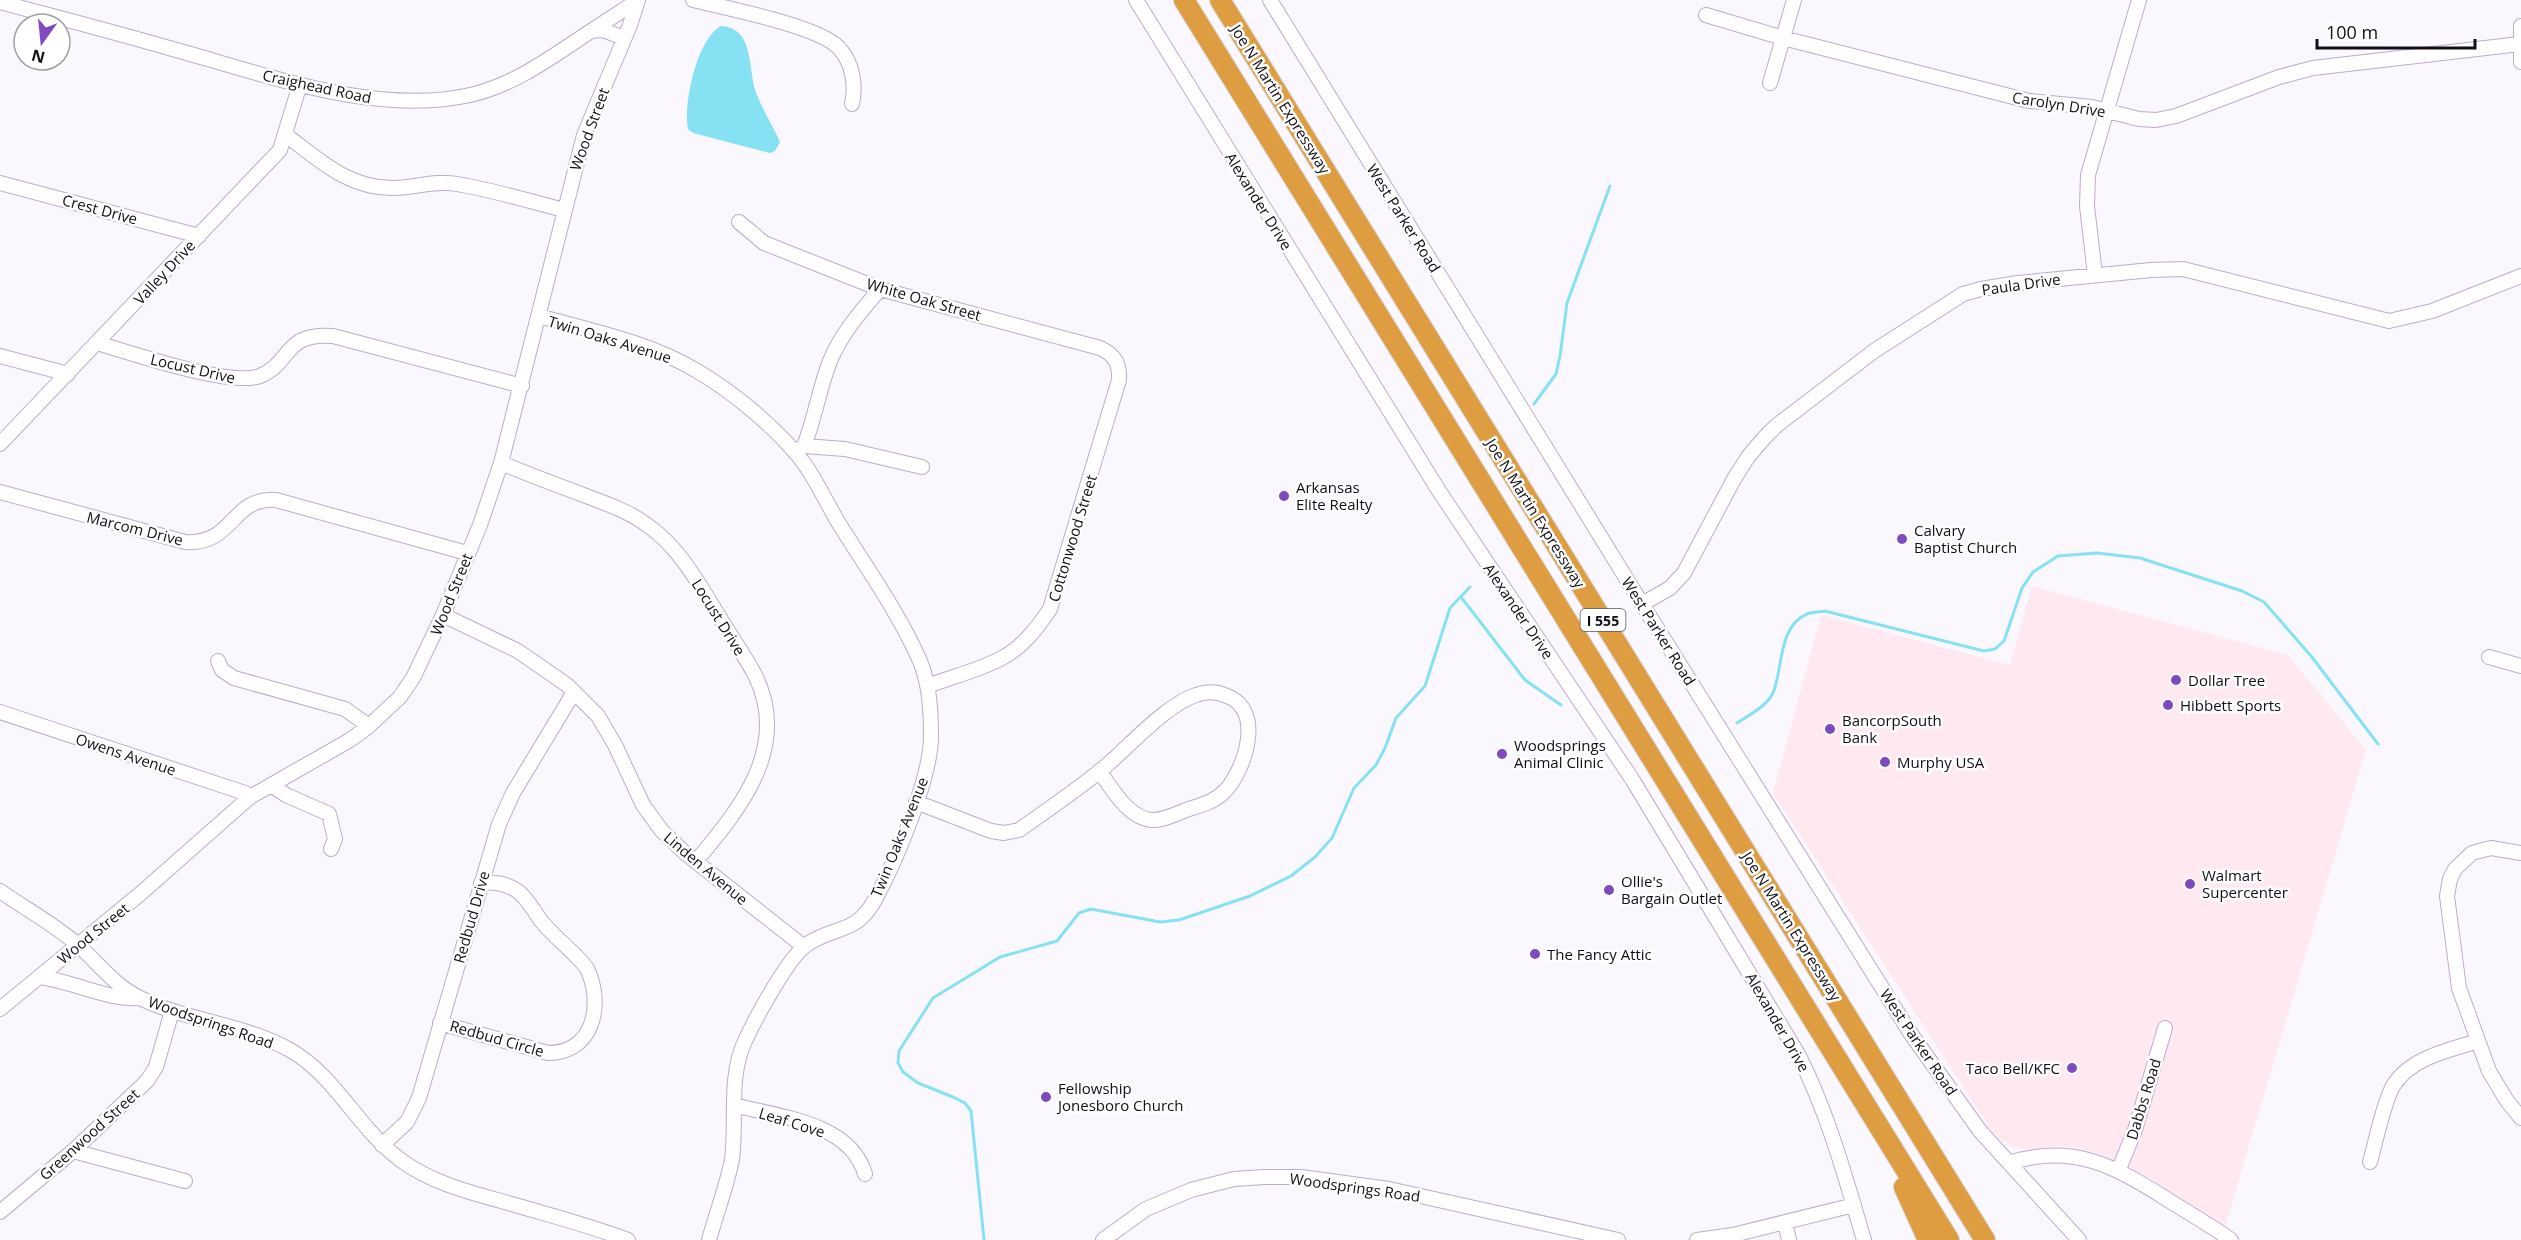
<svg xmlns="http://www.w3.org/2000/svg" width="2521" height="1240" font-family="'Open Sans',sans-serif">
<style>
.commercial{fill:#fde9ef}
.water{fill:#86e2f3}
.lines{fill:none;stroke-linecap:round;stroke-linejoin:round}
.stream{stroke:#86e2f3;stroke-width:3}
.minor-casing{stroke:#bdaccb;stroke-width:16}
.highway-casing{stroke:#d5d3d5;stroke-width:22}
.minor{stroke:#fff;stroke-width:14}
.highway{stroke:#df9d41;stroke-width:20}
.poi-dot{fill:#7f4ac1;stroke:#fff;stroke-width:2}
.labels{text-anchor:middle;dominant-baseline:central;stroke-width:5;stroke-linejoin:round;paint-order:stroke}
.shield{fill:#fff;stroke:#5a565d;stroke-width:1.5}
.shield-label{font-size:14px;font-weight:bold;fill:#130d18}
.street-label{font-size:15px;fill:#130d18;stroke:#fff}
.poi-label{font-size:15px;fill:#130d18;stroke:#fff;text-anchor:start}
</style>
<rect width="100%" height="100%" fill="#fbf7fe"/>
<!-- commercial -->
<path class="commercial" d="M2032,586L2288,655L2366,750L2225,1227L2148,1177L2100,1154L2074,1147L2058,1146L2027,1150L2011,1146L1993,1133L1773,793L1821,615L2010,665Z"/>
<!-- water -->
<path class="water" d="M721,26C756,28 747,71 757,95C763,111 773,126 780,142L775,151L770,153L693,133L688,129C683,104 697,38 721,26Z"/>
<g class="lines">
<!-- stream -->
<path class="stream" d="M1534,404L1556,374L1560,356L1567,303L1610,186
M1461,597L1525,680L1561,705
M1737,723C1749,715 1767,706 1773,693C1783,669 1778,626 1807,614C1812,612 1820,612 1825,611L1984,651L1995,649L2004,641L2022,588L2033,572L2058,556L2097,553L2140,558L2242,591L2264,602L2311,656L2378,744
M984,1240L971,1111L965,1103L953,1097L918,1083L903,1072L898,1063L899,1051L933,998L1000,957L1057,941L1079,913L1091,909L1160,922L1179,920L1250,896L1291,876L1315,857L1332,838L1354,788L1376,765L1385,748L1396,718L1425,686L1450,608L1470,587"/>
<!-- minor casing -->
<g class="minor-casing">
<path id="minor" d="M693,0C726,8 817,26 838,47C853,62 856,85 852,104
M1136,0L1439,491L1632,779L1798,1054C1828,1113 1845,1176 1864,1240
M1270,0L1642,604L1911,1034L1980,1131L2079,1240
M0,2C59,18 118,33 176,50C267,75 376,116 470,95C515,85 553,56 591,31L603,30L624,38
M1706,15L1783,38L2029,101L2092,107L2139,119L2156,120L2176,116L2279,77L2313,68L2520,44
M2521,26V62
M591,31L637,1
M1770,83L1794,0
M286,135C319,160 349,189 394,188C415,188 435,180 457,184C493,190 529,201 564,210
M0,183L199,236
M739,222L764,243L880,289L1100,348C1115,355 1120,364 1119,380L1050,609C1037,628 1023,647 1002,658C980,670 951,677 928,686
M2095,275L2087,206L2088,175L2139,0
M539,316C592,331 649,342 697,371C730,390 769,422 794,451C811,469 825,500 838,522C866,567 899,613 920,661C930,685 931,713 931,738C930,780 897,858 877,896C857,936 836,924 806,945C788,958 755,1019 745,1041C728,1077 737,1121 732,1159C727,1186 716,1214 709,1240
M97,343C131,353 230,387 260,376C292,363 283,332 333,336L522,386
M0,356L68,374
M0,444L280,150L300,84
M804,446L845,449L922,467
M795,452L804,446C815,418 819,389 830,361C841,334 861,311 880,289
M501,463C527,474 554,484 581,494C604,503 627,510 647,525C679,547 697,581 717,613C729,634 744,654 755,675C791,747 740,809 696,861
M0,492L185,542C235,545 230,497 276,500L467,553
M1642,604L1670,588L1684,573L1734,479L1748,457L1764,438L1776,426L1874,351L1963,294L1981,289L2018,283L2151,270L2183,269L2389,321L2432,311L2521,276
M443,615L518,651L567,685L598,716L615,745L643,805L662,831L685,853L803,946
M2489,657L2521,666
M218,661L222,670L234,678L345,709L369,726
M0,712L245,793L250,797
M271,785L286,795L329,814L335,839L331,849
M916,802L991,831L1004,833L1019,830C1046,811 1074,792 1100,771C1126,750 1165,705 1196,695C1207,691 1216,691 1227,696C1264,710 1246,767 1226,790C1215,802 1201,805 1186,810C1176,814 1162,821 1151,820C1127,817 1112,788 1099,771
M2521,853L2491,848L2472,853L2455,869L2450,879L2447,896L2459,988L2489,1071L2507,1101L2521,1118
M0,891C26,909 55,925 78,945C99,964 115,986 140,998C187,1021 244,1024 290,1050C336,1076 358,1129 402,1161C435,1185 477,1194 515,1205C553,1216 591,1226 628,1240
M39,977C73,981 106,1000 139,998
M0,1009L140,894L250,797L350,740L369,726L400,697L413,678L443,615L480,525L501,463L584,135L630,25L638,0
M440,1023L548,1053C592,1053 603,1008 589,973C586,965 580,960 575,955C564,944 552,934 542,922C535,913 529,901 520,893C509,884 494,881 481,883
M734,1105C778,1117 850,1122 865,1174
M382,1145L407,1122L419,1098L499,824L513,793L574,692
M73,1151L185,1181
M2370,1162C2376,1141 2383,1104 2393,1086C2410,1058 2449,1050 2478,1041
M2009,1163C2071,1143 2113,1165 2165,1198C2187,1212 2210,1225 2231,1240
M2119,1169L2135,1130L2165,1028
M0,1212L73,1151L147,1081L156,1067L172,1011
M1785,1222L1789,1240
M1103,1240L1146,1209L1191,1190L1234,1179L1264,1177H1301L1389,1189L1618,1240
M1697,1240L1733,1235L1854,1205"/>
</g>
<!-- highway casing -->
<g class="highway-casing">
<path id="highway" d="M1184,0L1949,1240
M1220,0L1985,1240
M1904,1187L1928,1240"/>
</g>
<!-- minor -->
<use href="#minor" class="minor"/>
<!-- highway -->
<use href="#highway" class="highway"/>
</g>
<!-- markers -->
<g class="poi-dot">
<circle cx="1284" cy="496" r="6"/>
<circle cx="1902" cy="539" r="6"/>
<circle cx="2176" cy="680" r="6"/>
<circle cx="2168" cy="705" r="6"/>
<circle cx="1830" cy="729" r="6"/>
<circle cx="1502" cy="754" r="6"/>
<circle cx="1885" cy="762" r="6"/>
<circle cx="2190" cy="884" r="6"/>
<circle cx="1609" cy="890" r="6"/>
<circle cx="1535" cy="954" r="6"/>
<circle cx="2072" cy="1068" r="6"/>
<circle cx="1046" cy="1097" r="6"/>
</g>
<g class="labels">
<!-- shield labels -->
<rect class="shield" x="1580.5" y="609" width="45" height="22" rx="4.5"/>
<g class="shield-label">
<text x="1603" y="620">I 555</text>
</g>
<!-- street labels -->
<g class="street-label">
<text transform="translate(317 86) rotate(12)">Craighead Road</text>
<text transform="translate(1281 99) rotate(58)">Joe N Martin Expressway</text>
<text transform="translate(2059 104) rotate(9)">Carolyn Drive</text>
<text transform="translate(589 129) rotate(-70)">Wood Street</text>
<text transform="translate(1259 201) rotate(58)">Alexander Drive</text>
<text transform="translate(100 209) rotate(15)">Crest Drive</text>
<text transform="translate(1404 218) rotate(58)">West Parker Road</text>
<text transform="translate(164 272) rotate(-47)">Valley Drive</text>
<text transform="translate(2021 284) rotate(-8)">Paula Drive</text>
<text transform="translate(924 299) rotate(16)">White Oak Street</text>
<text transform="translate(610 339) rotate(17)">Twin Oaks Avenue</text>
<text transform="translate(193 368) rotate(13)">Locust Drive</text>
<text transform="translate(1536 513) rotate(58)">Joe N Martin Expressway</text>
<text transform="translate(135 528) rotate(14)">Marcom Drive</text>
<text transform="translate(1072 538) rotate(-73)">Cottonwood Street</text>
<text transform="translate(451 594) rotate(-68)">Wood Street</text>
<text transform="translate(1519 611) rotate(56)">Alexander Drive</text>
<text transform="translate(719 617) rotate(58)">Locust Drive</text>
<text transform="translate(1659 631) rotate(58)">West Parker Road</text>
<text transform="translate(126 754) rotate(18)">Owens Avenue</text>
<text transform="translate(899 837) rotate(-68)">Twin Oaks Avenue</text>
<text transform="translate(706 868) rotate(40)">Linden Avenue</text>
<text transform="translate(471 917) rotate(-74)">Redbud Drive</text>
<text transform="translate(1792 926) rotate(58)">Joe N Martin Expressway</text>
<text transform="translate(93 933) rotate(-39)">Wood Street</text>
<text transform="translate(211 1022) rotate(19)">Woodsprings Road</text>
<text transform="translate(1778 1022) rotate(60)">Alexander Drive</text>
<text transform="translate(497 1038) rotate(16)">Redbud Circle</text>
<text transform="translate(1919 1042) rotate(56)">West Parker Road</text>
<text transform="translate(2143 1099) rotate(-73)">Dabbs Road</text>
<text transform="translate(792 1122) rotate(17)">Leaf Cove</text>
<text transform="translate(89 1134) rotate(-42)">Greenwood Street</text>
<text transform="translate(1355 1187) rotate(8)">Woodsprings Road</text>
</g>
<!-- poi labels -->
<g class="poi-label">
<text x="1296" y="487">Arkansas<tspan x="1296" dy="17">Elite Realty</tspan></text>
<text x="1914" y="530">Calvary<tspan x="1914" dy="17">Baptist Church</tspan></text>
<text x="2188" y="680">Dollar Tree</text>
<text x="2180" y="705">Hibbett Sports</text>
<text x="1842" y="720">BancorpSouth<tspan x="1842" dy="17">Bank</tspan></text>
<text x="1514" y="745">Woodsprings<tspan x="1514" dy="17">Animal Clinic</tspan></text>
<text x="1897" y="762">Murphy USA</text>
<text x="2202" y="875">Walmart<tspan x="2202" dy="17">Supercenter</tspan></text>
<text x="1621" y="881">Ollie's<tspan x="1621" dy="17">Bargain Outlet</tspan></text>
<text x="1547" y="954">The Fancy Attic</text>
<text x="2060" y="1068" text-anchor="end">Taco Bell/KFC</text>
<text x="1058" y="1088">Fellowship<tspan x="1058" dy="17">Jonesboro Church</tspan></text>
</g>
</g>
<!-- north arrow -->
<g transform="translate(42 42) rotate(195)"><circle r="28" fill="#ffffff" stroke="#a19ea3" stroke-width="1.5"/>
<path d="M0-4.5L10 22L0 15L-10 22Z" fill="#7f4ac1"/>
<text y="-9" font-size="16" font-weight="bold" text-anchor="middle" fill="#130d18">N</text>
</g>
<!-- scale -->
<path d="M2317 39v9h158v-9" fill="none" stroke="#130d18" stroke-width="3"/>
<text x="2326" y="39" font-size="18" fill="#130d18" stroke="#ffffff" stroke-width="4.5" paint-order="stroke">100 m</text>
</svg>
